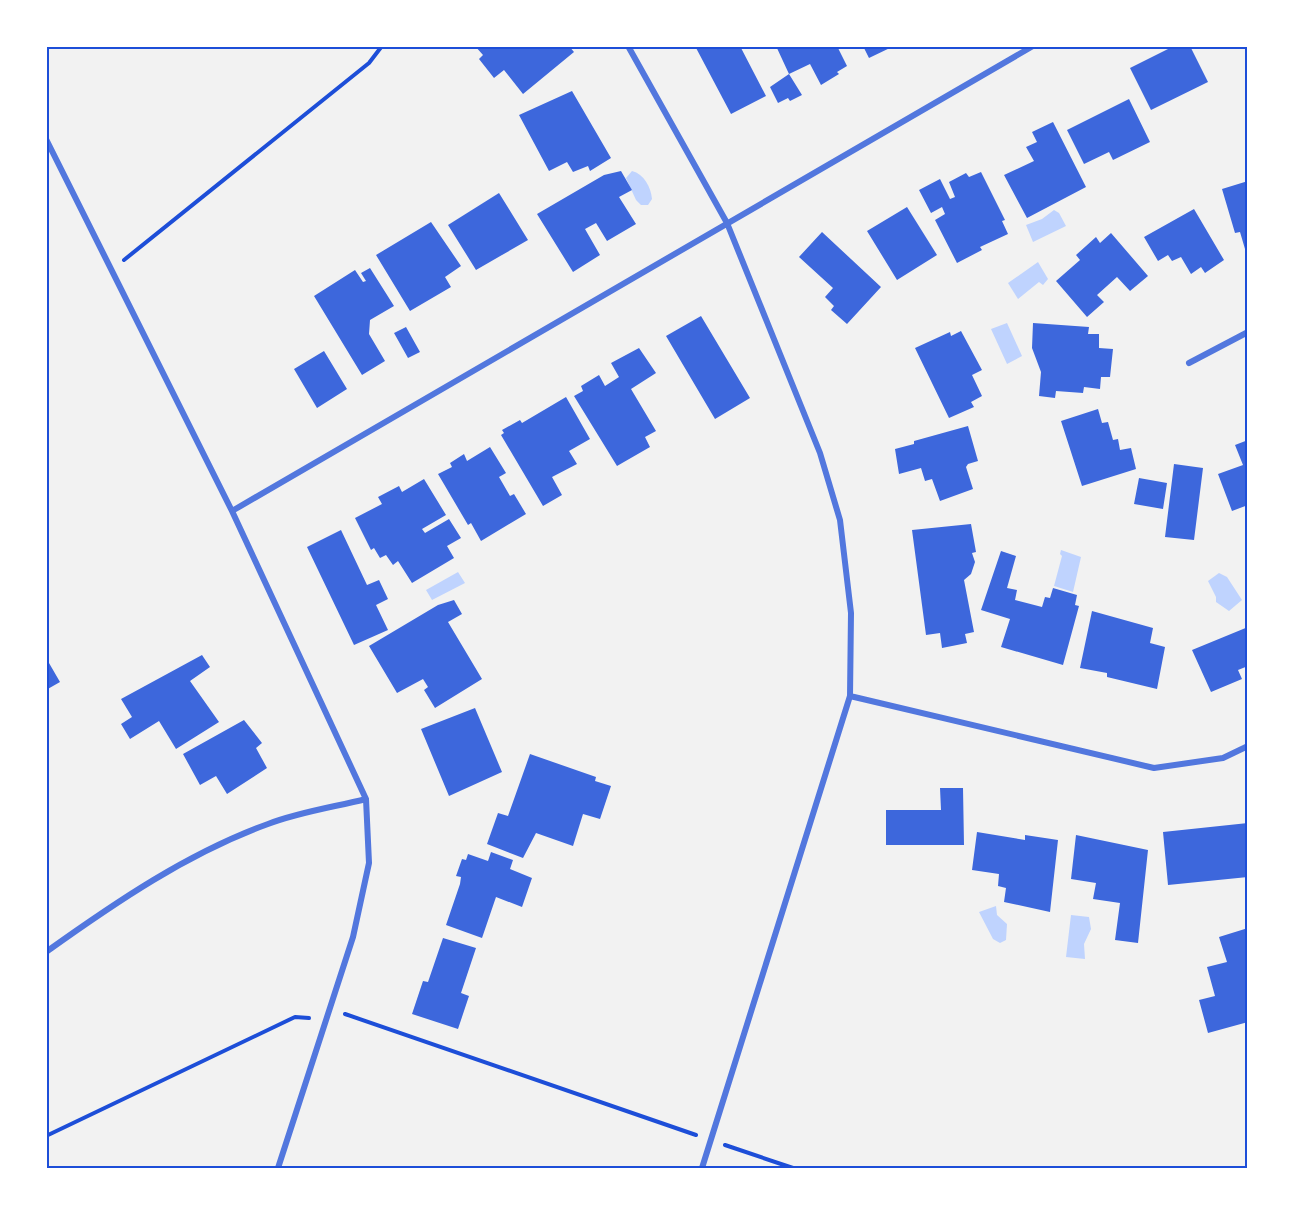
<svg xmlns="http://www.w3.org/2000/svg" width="1294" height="1215" font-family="Barlow,sans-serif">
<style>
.water{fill:#bfd3fe}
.building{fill:#3d67dc}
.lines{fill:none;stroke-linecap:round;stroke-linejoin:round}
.path{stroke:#1d4ed8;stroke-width:4}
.minor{stroke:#5277de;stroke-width:6}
.neatline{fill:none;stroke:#1d4ed8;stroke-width:2}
</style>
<rect width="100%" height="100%" fill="#f2f2f2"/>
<!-- water -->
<path class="water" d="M632,171C644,174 651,187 652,199L648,205H641L636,200L626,178Z
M1054,210L1059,213L1066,226L1033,242L1026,225L1042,219Z
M1038,262L1048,279L1043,285L1039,282L1018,299L1008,283Z
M1007,323L1022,356L1007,364L991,329Z
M1061,550L1081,557L1073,592L1054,586L1062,556L1060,554Z
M458,572L465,583L432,600L426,590Z
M1219,573L1227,577L1242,600L1229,611L1216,602V597L1208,581Z
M996,906L997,915L1007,924L1006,940L1000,943L993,939L979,912Z
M1071,915L1089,917L1091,929L1084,944L1085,959L1066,957Z"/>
<!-- building -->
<path class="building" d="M475,46H569L574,52L523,94L504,70L494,78L479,59L483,55Z
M695,46H740L766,96L731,114Z
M776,46H837L847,66L837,72L839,74L821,85L810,64L789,74L802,95L790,101L788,98L778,103L770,87L789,74Z
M863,46H894L869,58Z
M1174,46H1190L1208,82L1151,110L1130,68Z
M572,91L611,158L590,171L588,166L573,172L567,162L549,171L519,115Z
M1129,99L1150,142L1113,160L1109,152L1084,164L1067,130Z
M1053,122L1086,187L1027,218L1004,175L1034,161L1026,147L1037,142L1032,132Z
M621,171L632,190L619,197L636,224L607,241L596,223L585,229L600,255L573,272L537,214L604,175Z
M981,172L1005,220L1002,221L1008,234L980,247L982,250L957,263L935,220L945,214L942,207L931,213L919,190L940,179L950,199L955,197L949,182L966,173L969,177Z
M1248,181V248L1245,249L1240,232L1235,233L1222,189Z
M499,193L528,240L476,270L448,225Z
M907,207L937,255L897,280L867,231Z
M1194,209L1224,260L1205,273L1201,267L1191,274L1181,257L1172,261L1168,255L1158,261L1144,237Z
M431,222L461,266L445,277L451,287L410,311L376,255Z
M822,232L881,287L847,324L831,310L834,306L825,297L833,288L799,257Z
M1111,233L1148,276L1130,291L1117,277L1097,295L1104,302L1087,317L1056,281L1080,260L1076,255L1096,237L1100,243Z
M370,268L394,306L370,320L369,334L385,361L362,375L314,296L355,270L363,282L366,281L361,273Z
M701,316L750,398L715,419L666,336Z
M1033,323L1089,327L1088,334H1099V348L1113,349L1110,377H1101L1100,389L1084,387L1083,393L1056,391L1055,398L1039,396L1041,372L1032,348Z
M406,327L420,352L408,358L394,333Z
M961,331L982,370L972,375L982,396L971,402L974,407L949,418L915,348L950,332L951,336Z
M639,348L656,373L631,389L656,431L645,437L650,447L617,466L574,396L583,391L581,386L599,375L605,386L619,377L611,363Z
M324,351L347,389L317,408L294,369Z
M566,397L590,439L569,451L577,464L552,477L562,495L543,506L501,435L504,433L502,430L520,420L522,423Z
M1098,409L1102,423L1108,422L1113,440L1118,439L1120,450L1131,448L1136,469L1082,486L1061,421Z
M968,426L978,461L968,464L966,467L973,489L940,501L932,479L925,481L921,468L899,474L895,449L914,444V441Z
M1248,440V505L1232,511L1218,474L1243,465L1235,445Z
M490,447L506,473L499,477L510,496L514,494L526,514L481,541L471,523L468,525L438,474L452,467L450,463L464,454L467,461Z
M1174,464L1203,468L1194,540L1165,537Z
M1139,478L1167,483L1163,509L1134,504Z
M424,479L446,515L422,529L425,533L449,519L461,538L447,546L454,558L412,583L398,561L393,565L386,555L380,558L374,548L371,550L355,518L382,504L378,497L399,486L402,492Z
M971,524L976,552L972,553L975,562L971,574L964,580L974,632L965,634L967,643L942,648L940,633L926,635L912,530Z
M341,530L367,585L379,580L388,599L376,605L388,630L354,645L307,547Z
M1001,551L1016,556L1007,588L1017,590L1015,600L1042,607L1045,597L1050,598L1053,588L1077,595L1075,605L1079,606L1063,665L1001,647L1010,619L981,610Z
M454,600L462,614L448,622L482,679L435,708L424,690L428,687L423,679L397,693L369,646L438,605Z
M1092,611L1153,628L1150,643L1165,647L1157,689L1107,677V673L1080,668Z
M1248,627V666L1238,670L1242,679L1211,692L1192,650Z
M202,655L210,667L190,681L219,722L176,749L159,721L130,739L121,724L132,717L121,699Z
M49,663L60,682L46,690V664Z
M475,708L502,772L449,796L421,729Z
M244,720L262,743L256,748L267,768L227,794L216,776L200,785L183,754Z
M530,754L596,777L595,781L611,786L600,819L583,814L573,846L536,833L523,858L487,844L498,813L508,816Z
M940,788H963L964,845H886V810H941Z
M1248,823V877L1168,885L1163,832Z
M977,832L1025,840V835L1058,840L1050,912L1004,902L1006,888L998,886L999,874L972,870Z
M1076,835L1148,850L1138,943L1115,940L1120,903L1093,899L1096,883L1071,879Z
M491,852L513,860L510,869L532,878L522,907L496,897L482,938L446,925L460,884L461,877L456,876L462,859L466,860L468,854L488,861Z
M1248,928V1022L1208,1033L1199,1000L1215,996L1207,967L1227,962L1219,937Z
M443,938L476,948L461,993L469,996L458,1029L412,1014L423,981L428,982Z"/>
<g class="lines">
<!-- path -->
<path class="path" d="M124,260L369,63L382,46
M345,1014L696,1135
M46,1136L295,1017L309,1018
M725,1145L793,1168"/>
<!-- minor -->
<path class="minor" d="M628,46L727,223L820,453L840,520L851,613L850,696L702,1168
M46,139L232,511L366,799L369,863L353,937L278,1168
M1189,363L1248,332
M232,511L1033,46
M850,696L1154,768L1223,758L1248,746
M46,952C116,902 188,853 268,824C299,812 334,807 366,799"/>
</g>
<!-- border -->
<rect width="1294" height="1215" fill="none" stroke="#ffffff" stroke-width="96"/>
<rect x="48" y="48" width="1198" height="1119" class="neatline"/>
</svg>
